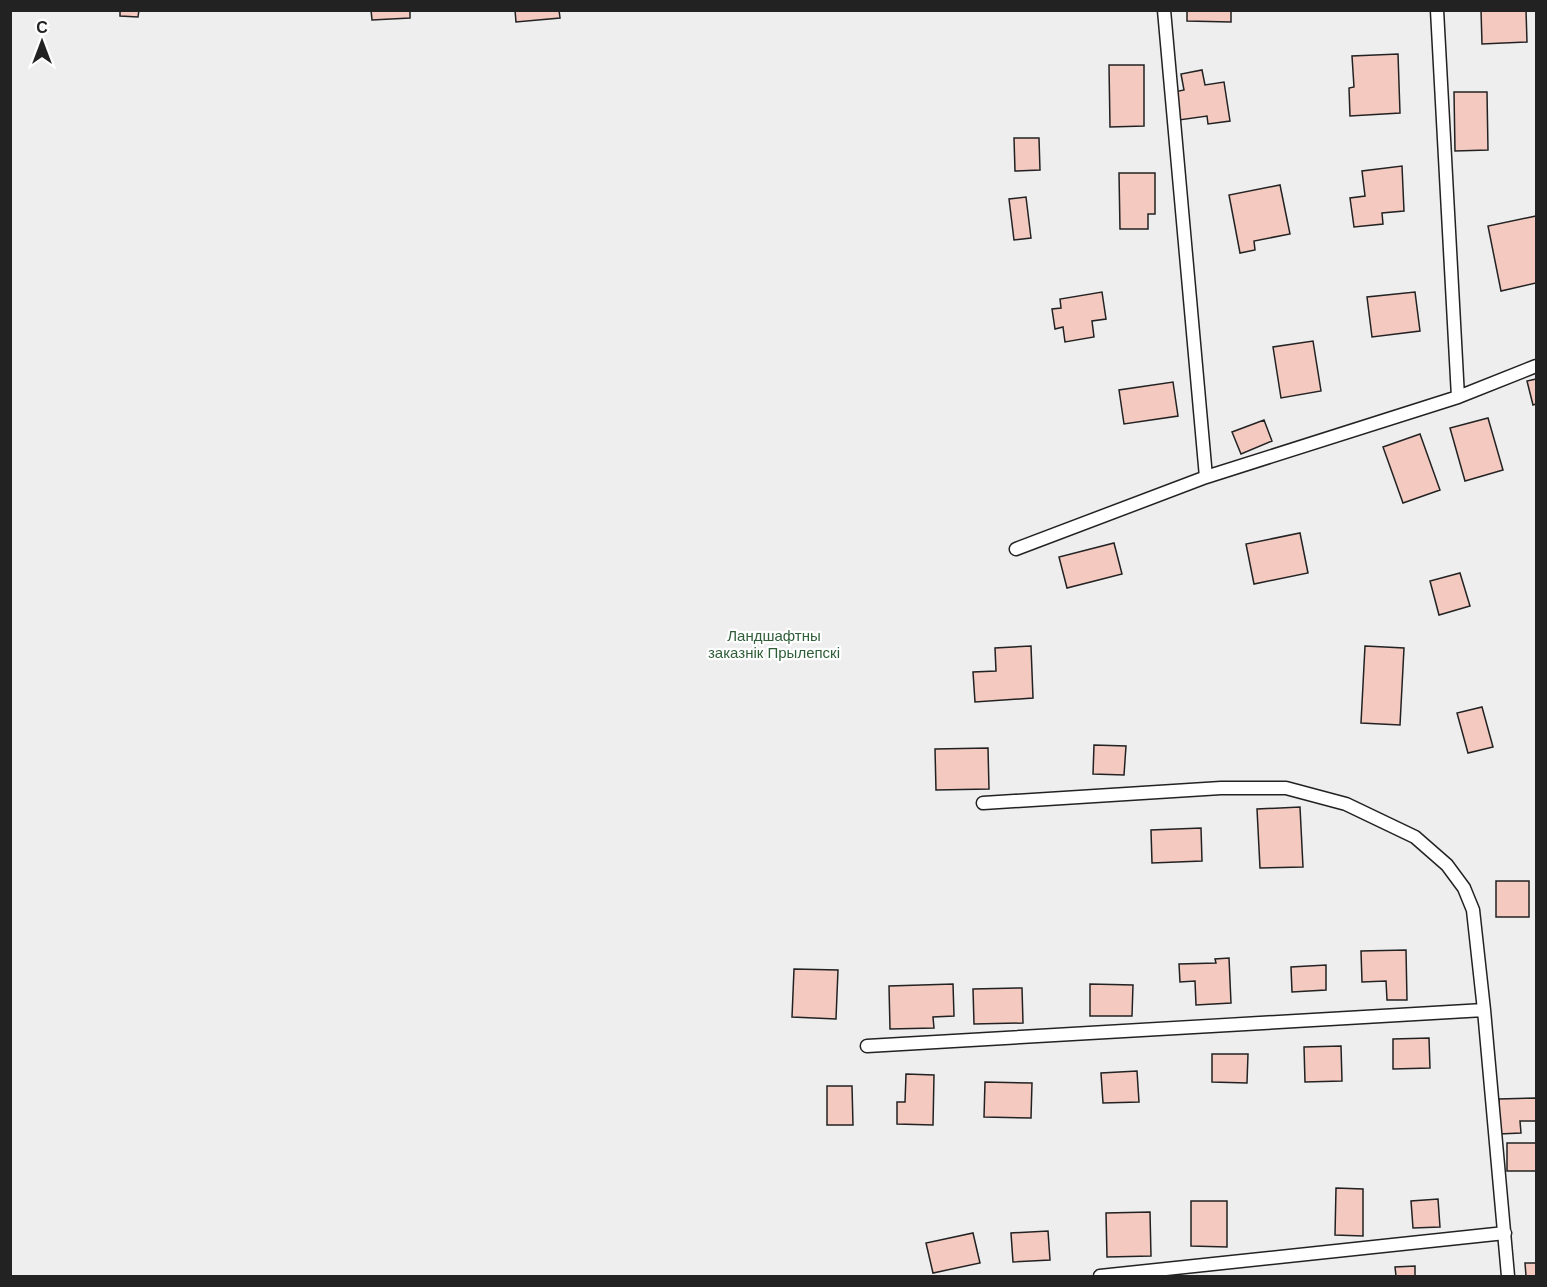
<svg xmlns="http://www.w3.org/2000/svg" width="1547" height="1287" font-family="Arial,sans-serif">
<style>
.green{fill:#eee;stroke:#6f6f6f;stroke-width:1.5}
.building{fill:#f3c9c0;stroke:#222;stroke-width:1.5}
.lines{fill:none;stroke-linecap:round;stroke-linejoin:round}
.lane-casing{stroke:#222;stroke-width:15}
.lane{stroke:#fff;stroke-width:12}
.labels{text-anchor:middle;dominant-baseline:central;stroke-width:4.5;stroke-linejoin:round;paint-order:stroke}
.park-label{font-size:15px;fill:#2f5e38;stroke:#fff}
</style>
<rect width="100%" height="100%" fill="#fff"/>
<!-- green -->
<path class="green" d="M10,11H1536V1276H11Z"/>
<!-- building -->
<path class="building" d="M120,10H139L138,17L120,16Z
M371,10H410V18L372,20Z
M515,10H559L560,18L516,22Z
M1187,10H1231V22L1187,21Z
M1481,10H1526L1527,42L1482,44Z
M1398,54L1400,113L1350,116L1349,88L1354,87L1352,56Z
M1109,65H1144V126L1110,127Z
M1202,70L1205,85L1224,82L1230,121L1208,124L1207,116L1179,120L1174,92L1184,90L1181,74Z
M1454,92H1487L1488,150L1455,151Z
M1014,138H1039L1040,170L1015,171Z
M1402,166L1404,211L1382,213L1383,224L1354,227L1350,198L1365,196L1362,171Z
M1119,173H1155V214H1148V229H1120Z
M1280,185L1290,234L1254,241L1255,250L1240,253L1229,195Z
M1026,197L1031,238L1014,240L1009,199Z
M1536,216V283L1501,291L1488,226Z
M1102,292L1106,319L1092,321L1094,337L1065,342L1063,327L1055,329L1052,309L1061,308L1060,299Z
M1415,292L1420,331L1372,337L1367,297Z
M1313,341L1321,391L1281,398L1273,347Z
M1536,379V404L1533,405L1527,381Z
M1173,382L1178,416L1124,424L1119,390Z
M1488,418L1503,470L1465,481L1450,428Z
M1264,420L1272,441L1241,454L1232,432Z
M1420,434L1440,490L1403,503L1383,447Z
M1300,533L1308,573L1254,584L1246,544Z
M1114,543L1122,574L1067,588L1059,557Z
M1460,573L1470,606L1439,615L1430,581Z
M1031,646L1033,698L975,702L973,672L996,671L995,648Z
M1365,646L1404,648L1400,725L1361,723Z
M1482,707L1493,747L1468,753L1457,713Z
M1094,745L1126,746L1124,775L1093,774Z
M988,748L989,789L936,790L935,749Z
M1300,807L1303,867L1260,868L1257,809Z
M1201,828L1202,861L1152,863L1151,830Z
M1496,881H1529V917H1496Z
M1406,950L1407,1000H1387L1386,981L1362,982L1361,951Z
M1229,958L1231,1003L1196,1005L1195,981L1180,982L1179,964L1216,963L1215,959Z
M1326,965V990L1292,992L1291,967Z
M794,969L838,970L836,1019L792,1017Z
M953,984L954,1016L933,1017L934,1028L890,1029L889,986Z
M1090,984L1133,985L1132,1016H1090Z
M1022,988L1023,1023L974,1024L973,989Z
M1429,1038L1430,1068L1393,1069V1039Z
M1341,1046L1342,1081L1305,1082L1304,1047Z
M1212,1054H1248L1247,1083L1212,1082Z
M1137,1071L1139,1102L1103,1103L1101,1073Z
M906,1074L934,1075L933,1125L897,1124V1102H905Z
M985,1082L1032,1083L1031,1118L984,1117Z
M827,1086H852L853,1125H827Z
M1536,1098V1121H1520L1521,1133L1499,1134V1099Z
M1507,1143H1536V1171H1507Z
M1336,1188L1363,1189V1236L1335,1235Z
M1438,1199L1440,1227L1413,1228L1411,1201Z
M1191,1201H1227V1247L1191,1246Z
M1150,1212L1151,1256L1107,1257L1106,1213Z
M1048,1231L1050,1260L1013,1262L1011,1233Z
M973,1233L980,1263L933,1273L926,1243Z
M1525,1263H1536V1276H1526Z
M1415,1266V1276H1396L1395,1267Z"/>
<g class="lines">
<!-- lane casing -->
<g class="lane-casing">
<path id="lane" d="M1437,10L1458,397
M1206,477L1458,397L1536,366
M1016,549L1206,477L1164,10
M983,803L1221,788H1286L1346,804L1415,837L1447,865L1464,888L1473,910L1484,1010L1508,1276
M867,1046L1484,1010
M1100,1276L1505,1233"/>
</g>
<!-- lane -->
<use href="#lane" class="lane"/>
</g>
<g class="labels">
<!-- park labels -->
<g class="park-label">
<text x="774" y="635">Ландшафтны<tspan x="774" dy="17">заказнік Прылепскі</tspan></text>
</g>
</g>
<!-- border -->
<rect width="1547" height="1287" fill="none" stroke="#222222" stroke-width="24"/>
<!-- north arrow -->
<g transform="translate(42 42)" stroke="#ffffff" stroke-width="4.5" paint-order="stroke">
<path d="M0-4.5L10 22L0 15L-10 22Z" fill="#222222"/>
<text y="-9" font-size="16" font-weight="bold" text-anchor="middle" fill="#222222">С</text>
</g>
</svg>
